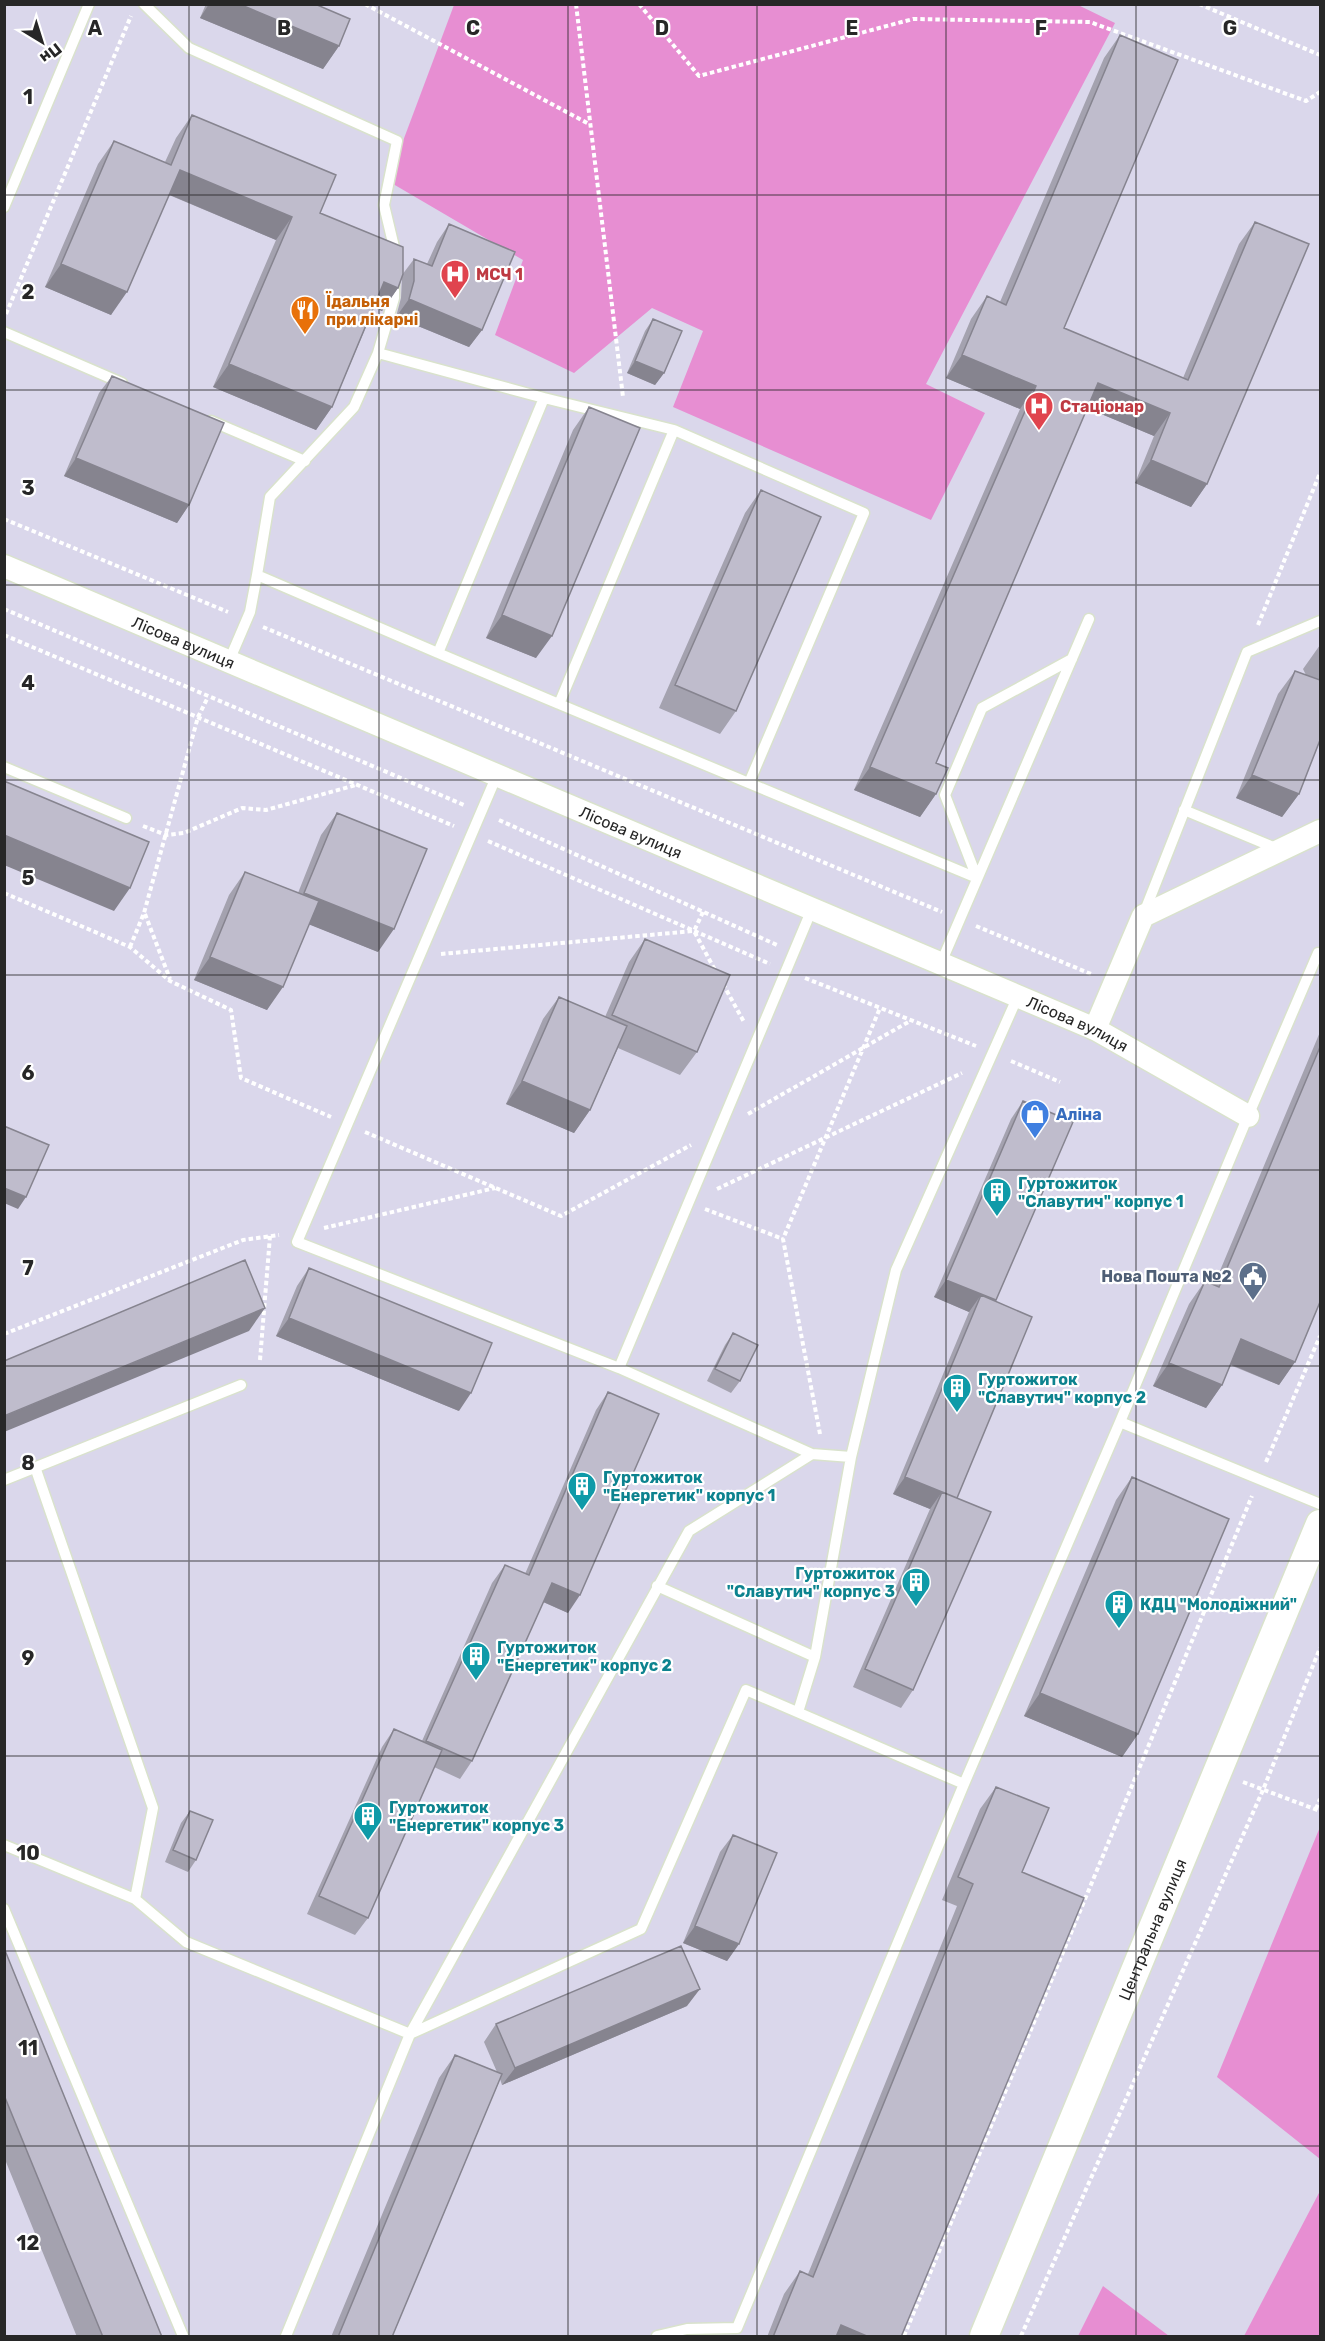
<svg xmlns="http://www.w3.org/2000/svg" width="1325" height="2341" font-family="Rubik,sans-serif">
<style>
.green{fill:#e78ed2}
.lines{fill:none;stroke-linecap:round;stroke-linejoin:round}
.service-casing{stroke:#d9e2cc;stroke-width:13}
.minor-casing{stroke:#d9e2cc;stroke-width:25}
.tertiary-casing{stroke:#d9e2cc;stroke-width:31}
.path{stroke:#fff;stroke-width:4;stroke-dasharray:4.5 3;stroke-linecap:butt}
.service{stroke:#fff;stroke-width:10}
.minor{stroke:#fff;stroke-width:22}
.tertiary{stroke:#fff;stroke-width:28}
.wall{fill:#a4a2af}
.shaded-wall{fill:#86848f}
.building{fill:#bfbccc;stroke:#86848f;stroke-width:1.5}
.grid{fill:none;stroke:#272727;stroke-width:1.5;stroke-opacity:0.55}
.labels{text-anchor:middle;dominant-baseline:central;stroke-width:4.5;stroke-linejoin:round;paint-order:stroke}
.health-label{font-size:16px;font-weight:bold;fill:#be3a42;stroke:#fff;text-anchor:start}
.food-label{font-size:16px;font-weight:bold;fill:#c56008;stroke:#fff;text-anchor:start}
.street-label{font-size:16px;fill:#272727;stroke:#fff}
.shop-label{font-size:16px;font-weight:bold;fill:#366cbe;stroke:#fff;text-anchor:start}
.culture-label{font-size:16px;font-weight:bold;fill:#0d838f;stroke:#fff;text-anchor:start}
.service-label{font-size:16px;font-weight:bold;fill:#4e5e75;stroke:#fff;text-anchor:end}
.grid-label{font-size:20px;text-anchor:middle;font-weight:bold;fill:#272727;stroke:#fff;stroke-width:4.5;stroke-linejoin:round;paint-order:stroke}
</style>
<rect width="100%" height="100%" fill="#dad7eb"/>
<!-- green -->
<path class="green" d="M1076,4L1115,23L926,384L985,413L931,520L673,407L703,331L652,308L574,373L495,335L523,260L388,181L454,5Z
M1320,1827V2159L1217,2077Z
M1320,2191V2336H1244Z
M1103,2286L1169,2336H1078Z"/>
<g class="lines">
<!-- service casing -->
<g class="service-casing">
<path id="service" d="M144,4L189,48L397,141L384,205L394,247V256
M4,207L89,4
M4,332L122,383
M378,353L394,298V280
M211,421L305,461
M257,575L270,497L354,407L378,353L544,398
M229,661L250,612L257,575L438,653
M559,704L438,653L544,398L674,430
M4,767L126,818
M497,775L297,1242L619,1368L812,909
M749,783L864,513L674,430L559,704L977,878L945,795L982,708L1072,659
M1184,810L1278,849
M1144,913L1247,652L1320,621
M941,963L1089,619
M619,1368L812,1454L851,1457L896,1270L1018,996
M1120,1422L1320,1504
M35,1467L153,1808L135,1899
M4,1480L241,1385
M657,1586L815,1657
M798,1712L815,1657L851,1457
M4,1845L135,1899L186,1942L410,2034L689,1531L812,1454
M4,1909L183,2336
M286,2336L410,2034L641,1929L746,1690L964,1784
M657,2336L687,2329L737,2328L964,1784L1120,1422L1248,1116L1318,953"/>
</g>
<!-- minor casing -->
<g class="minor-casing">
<g id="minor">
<path id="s1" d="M4,566L1095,1029L1248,1116"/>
<path d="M1095,1029L1143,916L1320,831"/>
</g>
</g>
<!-- tertiary casing -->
<g class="tertiary-casing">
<g id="tertiary">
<path id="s2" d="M984,2336L1320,1524"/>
</g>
</g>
<!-- path -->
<path class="path" d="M365,4L589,124
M576,4L623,397
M639,4L699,76L913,19L1090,22L1306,101L1320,92
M1199,4L1320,55
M6,314L131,16
M4,519L228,612
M4,609L464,805
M1258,625L1320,473
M263,627L942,912
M4,635L454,826
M499,820L777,945
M143,826L166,835L184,833L242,808L266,810L356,785
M488,841L770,964
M4,893L130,947L170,981L231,1010L241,1078L331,1117
M703,912L694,931L716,972
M145,914L170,979
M976,926L1091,974
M130,947L144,913L198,717L208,697
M441,954L693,931
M805,978L976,1046
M723,984L744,1022
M1011,1061L1060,1082
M748,1114L910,1021
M365,1132L561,1216L691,1145
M717,1189L962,1073
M705,1209L783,1239
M324,1228L495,1188
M4,1334L243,1240L279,1235
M260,1360L270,1236
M820,1434L783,1239L880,1008
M1266,1462L1320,1336
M1243,1782L1320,1811
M1316,1809L1320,1799
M904,2336L1252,1496
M1021,2336L1263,1790L1320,1648"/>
<!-- service -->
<use href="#service" class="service"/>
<!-- minor -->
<use href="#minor" class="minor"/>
<!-- tertiary -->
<use href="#tertiary" class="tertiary"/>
</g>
<!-- wall -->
<path class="wall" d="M206,4H315L339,46L323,69L200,18Z
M1120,35L1064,328L1183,378L1239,244L1255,222L1207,484L1191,507L1135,483L1154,436L1087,408L936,763V794L920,817L854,790L1020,409L946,378L971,319L987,296L1000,302L1104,58Z
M192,115L402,275L414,259L427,264L437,242L449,224L482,330L469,347L396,317L401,298L402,278L398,288L382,311L374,308L332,407L316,430L213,387L276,240L169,195L111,315L45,287L98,164L114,141L165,162L176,138Z
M653,319L664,373L655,385L627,373L645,331Z
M112,376L189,505L177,523L64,476L99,393Z
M589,407L536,658L486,638L573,430Z
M761,490L736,711L720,734L659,708L745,513Z
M1320,645V740L1299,794L1282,817L1236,798L1278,694L1295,671L1306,675L1303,669Z
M337,813L378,952L309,924L267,1010L194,980L229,895L245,872L298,893L321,835Z
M645,939L697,1052L680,1075L618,1048L590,1110L574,1133L506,1104L543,1019L559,997L605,1017L629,962Z
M1320,1032V1302L1295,1362L1279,1385L1230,1365L1222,1385L1206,1408L1153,1386L1189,1304L1205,1281L1214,1285Z
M1023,1101L995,1301L957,1498L913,1690L901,1708L853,1687L930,1509L893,1494L969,1312L934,1297L1011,1119Z
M309,1268L459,1411L276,1336L297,1286Z
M733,1333L740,1381L731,1393L707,1381L725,1345Z
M608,1392L568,1613L543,1602L472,1761L460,1779L434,1767L368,1918L355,1935L307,1914L382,1747L394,1729L422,1741L492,1583L505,1565L525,1574L596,1410Z
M1132,1477L1138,1734L1122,1757L1024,1716L1116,1500Z
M996,1787L1022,1872L901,2337H767L784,2294L800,2271L808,2274L957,1906L942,1900L980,1809Z
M190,1811L196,1860L188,1872L165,1862L181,1823Z
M733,1835L739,1944L727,1961L683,1943L720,1852Z
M4,1948L162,2337H77L4,2157Z
M687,2006L502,2085L500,2079L392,2337H331L439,2078L455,2055L497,2072L484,2042L496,2024Z"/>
<!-- shaded-wall -->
<path class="shaded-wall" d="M209,4H239L339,46L323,69L200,18Z
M180,170L292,217L276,240L163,192Z
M61,264L127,292L111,315L45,287Z
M384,282L398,288L382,311L368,305Z
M409,299L482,330L469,347L396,317Z
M962,355L1036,386L1020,409L946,378Z
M635,361L664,373L655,385L627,373Z
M229,364L332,407L316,430L213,387Z
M1098,383L1170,413L1154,436L1082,406Z
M76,458L189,505L177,523L64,476Z
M1151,460L1207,484L1191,507L1135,483Z
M502,615L552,636L536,658L486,638Z
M870,767L936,794L920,817L854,790Z
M1252,775L1299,794L1282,817L1236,798Z
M4,835L130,888L114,911L4,865Z
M304,893L394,929L378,952L288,916Z
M210,957L283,987L267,1010L194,980Z
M522,1081L590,1110L574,1133L506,1104Z
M4,1188L26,1197L18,1209L4,1203Z
M946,1280L996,1300L981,1295L969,1312L934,1297Z
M265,1308L249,1331L4,1432V1416Z
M289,1318L471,1393L459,1411L276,1336Z
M1241,1339L1295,1362L1279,1385L1225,1362Z
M1169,1363L1222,1385L1206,1408L1153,1386Z
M905,1477L957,1498L942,1492L930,1509L893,1494Z
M552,1583L580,1595L568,1613L539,1600Z
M1040,1693L1138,1734L1122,1757L1024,1716Z
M695,1926L739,1944L727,1961L683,1943Z
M700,1989L687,2006L502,2085L515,2068Z
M841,2325L869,2337H832Z"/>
<!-- building -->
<path class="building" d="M239,4H315L350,19L339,46Z
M1120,35L1178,60L1064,328L1188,380L1255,222L1309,244L1207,484L1151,460L1170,413L1098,383L936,763L948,768L936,794L870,767L1036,386L962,355L987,296L1006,305Z
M192,115L336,175L320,213L403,247V274L398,288L384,282L332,407L229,364L292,217L180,170L127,292L61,264L114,141L171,165Z
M449,224L515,252L482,330L409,299L414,281V259L432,266Z
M653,319L682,331L664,373L635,361Z
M112,376L224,423L189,505L76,458Z
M589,407L640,428L552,636L502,615Z
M761,490L821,517L736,711L675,685Z
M1295,671L1320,680V740L1299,794L1252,775Z
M4,781L149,842L130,888L4,835Z
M337,813L427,849L394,929L304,893Z
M245,872L319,901L283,987L210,957Z
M645,939L730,975L697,1052L612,1015Z
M559,997L627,1026L590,1110L522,1081Z
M1320,1047V1302L1295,1362L1241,1339L1222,1385L1169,1363L1205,1281L1219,1287Z
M1023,1101L1073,1122L996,1300L946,1280Z
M4,1126L49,1145L26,1197L4,1188Z
M245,1260L265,1308L4,1416V1361Z
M309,1268L492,1343L471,1393L289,1318Z
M981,1295L1032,1317L957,1498L905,1477Z
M733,1333L758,1345L740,1381L715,1369Z
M608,1392L659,1414L580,1595L552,1583L472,1761L426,1741L505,1565L529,1575Z
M1132,1477L1229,1519L1138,1734L1040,1693Z
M942,1492L991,1512L913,1690L865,1669Z
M394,1729L442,1750L368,1918L319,1896Z
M996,1787L1049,1808L1022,1872L1084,1898L901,2337H869L841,2325L836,2337H773L800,2271L813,2277L973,1884L958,1877Z
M190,1811L213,1820L196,1860L173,1850Z
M733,1835L777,1853L739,1944L695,1926Z
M681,1946L700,1989L515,2068L496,2024Z
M4,1948L162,2337H103L4,2095Z
M455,2055L502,2074L392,2337H338Z"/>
<!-- grid -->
<path class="grid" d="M189,4V2336M379,4V2336M568,4V2336M757,4V2336M946,4V2336M1136,4V2336M4,195H1320M4,390H1320M4,585H1320M4,780H1320M4,975H1320M4,1170H1320M4,1366H1320M4,1561H1320M4,1756H1320M4,1951H1320M4,2146H1320"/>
<!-- icons -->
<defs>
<g id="hospital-pin" transform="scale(1.5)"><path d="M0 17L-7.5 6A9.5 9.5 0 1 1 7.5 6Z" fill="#e0444e" stroke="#fff"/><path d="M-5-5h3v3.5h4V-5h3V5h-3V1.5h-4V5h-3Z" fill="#fff"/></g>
<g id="restaurant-pin" transform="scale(1.5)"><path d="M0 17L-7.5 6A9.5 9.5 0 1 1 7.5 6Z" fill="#e8710a" stroke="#fff"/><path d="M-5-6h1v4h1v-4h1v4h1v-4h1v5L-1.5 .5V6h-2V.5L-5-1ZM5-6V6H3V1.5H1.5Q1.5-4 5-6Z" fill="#fff"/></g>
<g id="shop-pin" transform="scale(1.5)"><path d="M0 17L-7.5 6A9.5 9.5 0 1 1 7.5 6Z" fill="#3f7fe0" stroke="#fff"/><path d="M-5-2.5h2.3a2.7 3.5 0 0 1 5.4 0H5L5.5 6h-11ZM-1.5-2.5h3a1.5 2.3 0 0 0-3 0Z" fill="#fff"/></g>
<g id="building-pin" transform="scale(1.5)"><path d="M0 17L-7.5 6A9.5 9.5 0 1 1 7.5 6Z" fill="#0f9aa8" stroke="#fff"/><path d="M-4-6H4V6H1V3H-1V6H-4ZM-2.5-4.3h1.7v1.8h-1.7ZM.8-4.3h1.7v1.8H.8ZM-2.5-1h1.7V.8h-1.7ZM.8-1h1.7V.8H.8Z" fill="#fff"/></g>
<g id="civic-pin" transform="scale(1.5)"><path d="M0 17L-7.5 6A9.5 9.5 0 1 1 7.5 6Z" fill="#5c6f8a" stroke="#fff"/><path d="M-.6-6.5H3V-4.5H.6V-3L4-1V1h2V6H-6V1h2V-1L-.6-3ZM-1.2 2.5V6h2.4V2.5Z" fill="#fff"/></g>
</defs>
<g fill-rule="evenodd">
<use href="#hospital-pin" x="455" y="274"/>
<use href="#restaurant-pin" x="305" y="310"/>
<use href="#hospital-pin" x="1039" y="406"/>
<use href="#shop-pin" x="1035" y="1114"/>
<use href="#building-pin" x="997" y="1192"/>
<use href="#civic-pin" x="1253" y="1276"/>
<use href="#building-pin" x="957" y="1388"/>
<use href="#building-pin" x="582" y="1486"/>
<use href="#building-pin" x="916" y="1582"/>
<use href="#building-pin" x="1119" y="1604"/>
<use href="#building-pin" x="476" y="1656"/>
<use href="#building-pin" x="368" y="1816"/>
</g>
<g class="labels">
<!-- health labels -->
<g class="health-label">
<text x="476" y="274">МСЧ 1</text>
<text x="1060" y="406">Стаціонар</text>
</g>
<!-- food labels -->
<g class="food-label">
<text x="326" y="301">Їдальня<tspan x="326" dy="18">при лікарні</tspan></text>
</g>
<!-- street labels -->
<g class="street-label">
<text stroke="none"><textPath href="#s1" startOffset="195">Лісова вулиця</textPath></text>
<text stroke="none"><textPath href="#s1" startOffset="681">Лісова вулиця</textPath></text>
<text stroke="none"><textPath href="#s1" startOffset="1167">Лісова вулиця</textPath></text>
<text stroke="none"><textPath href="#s2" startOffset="440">Центральна вулиця</textPath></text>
</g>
<!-- shop labels -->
<g class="shop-label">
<text x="1056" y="1114">Аліна</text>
</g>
<!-- culture labels -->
<g class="culture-label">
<text x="1018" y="1183">Гуртожиток<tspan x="1018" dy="18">"Славутич" корпус 1</tspan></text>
<text x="978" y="1379">Гуртожиток<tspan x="978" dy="18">"Славутич" корпус 2</tspan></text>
<text x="603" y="1477">Гуртожиток<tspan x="603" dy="18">"Енергетик" корпус 1</tspan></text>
<text x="895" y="1573" text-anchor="end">Гуртожиток<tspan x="895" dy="18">"Славутич" корпус 3</tspan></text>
<text x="1140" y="1604">КДЦ "Молодіжний"</text>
<text x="497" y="1647">Гуртожиток<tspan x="497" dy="18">"Енергетик" корпус 2</tspan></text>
<text x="389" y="1807">Гуртожиток<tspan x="389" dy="18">"Енергетик" корпус 3</tspan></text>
</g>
<!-- service labels -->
<g class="service-label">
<text x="1232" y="1276">Нова Пошта №2</text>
</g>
</g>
<g class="grid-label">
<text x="95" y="35">A</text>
<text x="284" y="35">B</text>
<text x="473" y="35">C</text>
<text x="662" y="35">D</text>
<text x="852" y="35">E</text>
<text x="1041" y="35">F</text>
<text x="1230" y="35">G</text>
<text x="28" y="104">1</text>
<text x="28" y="299">2</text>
<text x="28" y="495">3</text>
<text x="28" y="690">4</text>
<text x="28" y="885">5</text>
<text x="28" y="1080">6</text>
<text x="28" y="1275">7</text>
<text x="28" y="1470">8</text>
<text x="28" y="1665">9</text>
<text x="28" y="1860">10</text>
<text x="28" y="2055">11</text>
<text x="28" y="2250">12</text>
</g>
<!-- border -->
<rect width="1325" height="2341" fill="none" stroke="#272727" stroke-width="12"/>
<!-- north arrow -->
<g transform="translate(42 42) rotate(142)" stroke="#ffffff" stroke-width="4.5" paint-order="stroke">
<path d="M0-4.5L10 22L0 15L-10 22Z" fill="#272727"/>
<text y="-9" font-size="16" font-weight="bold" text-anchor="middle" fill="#272727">Пн</text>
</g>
</svg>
